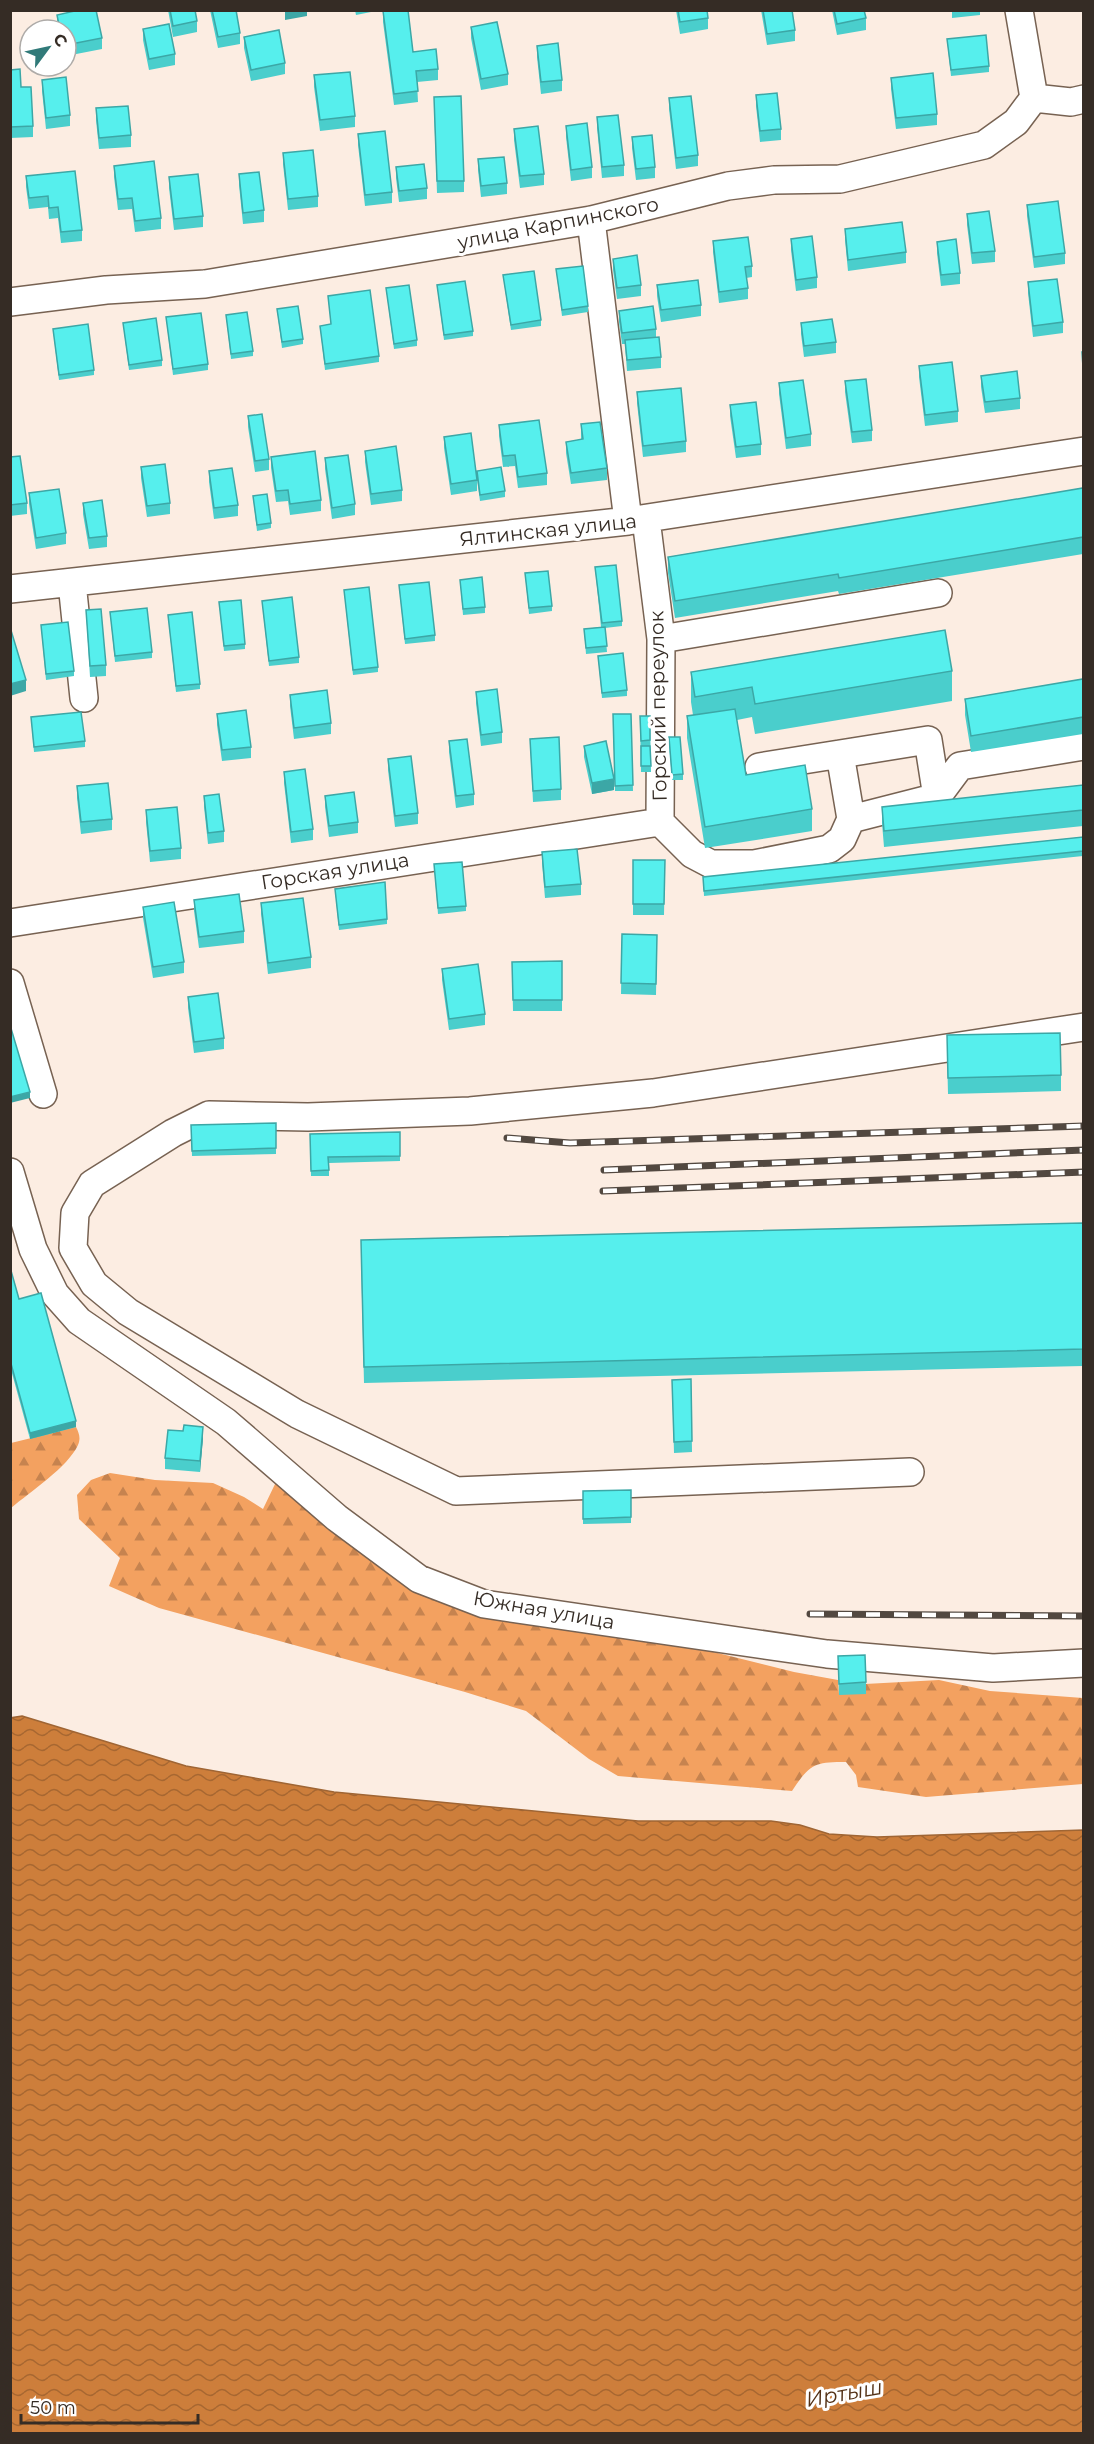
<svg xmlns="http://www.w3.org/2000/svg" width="1094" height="2444" font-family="Montserrat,sans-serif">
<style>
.forest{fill:url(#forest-firs)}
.water{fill:url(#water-waves);stroke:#9f6534;stroke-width:1.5}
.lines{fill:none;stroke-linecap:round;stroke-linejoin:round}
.minor-casing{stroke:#776252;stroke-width:30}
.minor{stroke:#fff;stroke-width:27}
.rail-casing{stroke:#524840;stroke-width:7}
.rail{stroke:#fff;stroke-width:4.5;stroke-dasharray:14;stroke-linecap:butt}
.wall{fill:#4acecc}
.shaded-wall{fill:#3ca7a6}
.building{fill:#56efed;stroke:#3ca7a6;stroke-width:1.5}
.labels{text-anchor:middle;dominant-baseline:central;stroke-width:6;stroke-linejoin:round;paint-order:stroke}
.street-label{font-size:20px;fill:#352c25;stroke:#fff}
.water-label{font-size:21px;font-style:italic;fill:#533116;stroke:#fff}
</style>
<defs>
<pattern id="forest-firs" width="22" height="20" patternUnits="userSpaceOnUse" patternTransform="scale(1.5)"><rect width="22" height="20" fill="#f3a160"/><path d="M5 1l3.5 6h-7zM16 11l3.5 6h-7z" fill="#c6834f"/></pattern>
<pattern id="water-waves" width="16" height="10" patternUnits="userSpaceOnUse" patternTransform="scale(1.5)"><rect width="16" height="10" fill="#cd7e3b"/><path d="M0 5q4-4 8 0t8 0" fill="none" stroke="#a76731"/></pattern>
</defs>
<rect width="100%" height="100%" fill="#fcede2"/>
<!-- forest -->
<path class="forest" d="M76,1427C79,1433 81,1438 78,1445C68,1467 30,1492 11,1508V1443Z
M110,1473L155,1480L213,1483L244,1497L263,1509L276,1482L426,1590L637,1633L794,1672L838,1680L839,1694L865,1684L939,1680L990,1691L1083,1698V1784L926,1797L858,1787L856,1775L846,1762C814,1762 810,1764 792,1791L618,1776L589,1759L526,1711L465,1692L159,1608L109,1586L120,1558L79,1519L77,1495L91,1480Z"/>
<!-- water -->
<path class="water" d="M22,1716L186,1766L334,1792L638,1821H771L800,1825L829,1834L877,1837L1083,1830V2433H11L10,1718Z"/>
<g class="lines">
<!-- minor casing -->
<g class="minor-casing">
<path id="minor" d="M1019,10L1034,98
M591,220L628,521
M10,302L106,290L205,284L591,220L728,186L774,180L840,179L984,145L1016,122L1034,98L1071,102L1084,99
M646,519L661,639L660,822
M72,583L84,698
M10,589L628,521L1084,451
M661,639L938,593
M759,767L928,740L937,797
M851,819L937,797L960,766L1084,746
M660,822L692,854L711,864H754L829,849L842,839L851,819L840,754
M10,923L660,822
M10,983L43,1094
M10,1172L33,1249L55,1294L79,1321L226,1422L337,1518L419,1579L484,1604L827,1654L993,1668L1084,1663
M910,1472L456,1491L297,1414L128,1312L94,1284L73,1248L75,1213L92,1184L173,1133L209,1115L308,1117L470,1111L653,1093L1084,1027"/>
</g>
<!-- minor -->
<use href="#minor" class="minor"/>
<!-- rail casing -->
<g class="rail-casing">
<path id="rail" d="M507,1138L570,1143L1084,1126
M604,1170L1084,1150
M603,1191L1084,1172
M810,1614L1084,1616"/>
</g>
<!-- rail -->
<use href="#rail" class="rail"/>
</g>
<!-- wall -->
<path class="wall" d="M168,10H195L197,21V32L173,37Z
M210,10H236L240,33V44L218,48Z
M355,10H376V11L356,15Z
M676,10H707L708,18V29L680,34Z
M761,10H792L795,30V41L767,45Z
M832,10H864L866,18V30L837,35Z
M952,10H980V15L952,18Z
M383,11L413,52L438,69V80L417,82L418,102L394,105L383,22Z
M57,15L102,38V49L66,56V30H58Z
M471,27L508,74V85L481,90L471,38Z
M143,29L175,54V65L149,70L143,40Z
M244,37L285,63V74L251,81L244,48Z
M947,39L989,66V72L951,76Z
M537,46L562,80V91L541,94L537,57Z
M10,70L33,126V137L10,138Z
M314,75L355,116V127L320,131L314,87Z
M891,78L937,114V125L896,129L891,89Z
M42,80L70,115V126L46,129L42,91Z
M756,95L781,129V140L760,142L756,106Z
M669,98L698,155V166L676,169L669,109Z
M96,108L131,135V147L99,149L96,120Z
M434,108L464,181V192L437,193Z
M597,117L624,165V176L602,178L597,128Z
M566,126L592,167V178L571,181L566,137Z
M514,129L544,174V185L520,188L514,140Z
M358,134L392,192V203L365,206L358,145Z
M632,137L655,167V178L636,180L632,148Z
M283,153L318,196V207L288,210L283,164Z
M478,159L507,183V194L481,197L478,170Z
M114,166L161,218V229L135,232L132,209L118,210L114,177Z
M396,167L427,188V199L399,202L396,178Z
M239,174L264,210V222L243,224L239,185Z
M26,176L82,230V241L61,243L58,218L49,219L48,207L29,209L26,187Z
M169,177L203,216V227L174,230L169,188Z
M1027,205L1065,253V264L1034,268L1027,216Z
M967,214L995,251V262L972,264L967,225Z
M845,229L906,252V263L848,271L845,240Z
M10,235L12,245V256H10Z
M791,239L817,277V288L796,291L791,250Z
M713,241L752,266V277L746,278L748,288V299L719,303L713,252Z
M937,242L960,273V284L941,286L937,253Z
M613,259L641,285V296L617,299L613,270Z
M556,269L588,306V312L562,316Z
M503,275L541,320V326L511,330Z
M1028,282L1063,322V333L1033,337L1028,293Z
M437,285L473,331V336L444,340Z
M657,285L701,305V316L661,322L657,296Z
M386,288L417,340V346L394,349Z
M328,296L379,356V362L325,370L320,326L331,324Z
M277,309L303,339V344L282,348Z
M619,311L656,329V338L661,357V368L627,371L625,344H622L619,322Z
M226,315L253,351V356L231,359Z
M166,317L208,364V370L173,375Z
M123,323L162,360V366L129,370Z
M801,323L836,342V353L804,357L801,334Z
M53,329L94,370V375L59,380Z
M1082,352H1083V378L1082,363Z
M919,366L958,411V422L925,426L919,377Z
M981,376L1020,398V409L985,413L981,387Z
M845,381L872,430V441L852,443L845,392Z
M779,383L811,434V446L786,449L779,394Z
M637,392L686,441V452L643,457L637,403Z
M730,405L761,444V455L736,458L730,416Z
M248,416L269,459V470L255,472L248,427Z
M581,424L607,468V480L571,484L566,453V442L581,440Z
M499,425L547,473V485L518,488L515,466L503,467L499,436Z
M444,437L477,476L505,491V497L480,501L477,480V491L451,495L444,448Z
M365,451L402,490V501L371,505L365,462Z
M10,457L27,503V514L10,516Z
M271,457L321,500V511L290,515L288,501L276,502L271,468Z
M325,458L355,504V515L332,519L325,469Z
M141,467L170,503V514L147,517L141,478Z
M209,471L238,505V516L214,519L209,482Z
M1083,488V554L839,594L838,591L675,618L668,573V557Z
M29,493L66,533V544L36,549L29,504Z
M253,496L271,523V528L257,531Z
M83,503L107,536V547L89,549L83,514Z
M595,567L622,621V626L605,628L607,652L586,654L584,629L601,627Z
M525,573L552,606V611L529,614Z
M460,580L485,607V613L463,615Z
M399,585L435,635V641L405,644Z
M344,590L378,667V672L353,675Z
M262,601L299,657V663L269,666Z
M219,602L245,644V649L224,651Z
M86,610L106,665V676L90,677Z
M110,612L152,652V658L115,662Z
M168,615L200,684V689L176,692Z
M41,625L74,671V676L46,680Z
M598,656L627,690V696L602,698Z
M952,671V701L755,734L752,717L737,720L746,775L812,809V831L705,848L687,738V716L693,715L691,702V672Z
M1083,679V734L971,752L965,715V699Z
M476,692L502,732V743L481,746L476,703Z
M290,695L331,723V734L294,739L290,706Z
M217,714L251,747V758L222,761L217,725Z
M613,714H631L633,791H615Z
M640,716H650L651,772H641Z
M31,717L85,741V747L34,752Z
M530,739L561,789V800L533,802Z
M449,741L474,794V805L456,808L449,752Z
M669,743L683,774V780H672Z
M584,746L614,790L592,794L584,757Z
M388,759L418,813V824L395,827L388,770Z
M284,772L313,829V840L291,843L284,783Z
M1083,785V826L884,847L882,823V807Z
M77,786L112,819V830L81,834L77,798Z
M204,796L224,831V842L208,844L204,807Z
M325,796L358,822V833L329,837L325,807Z
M146,810L181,848V859L150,862L146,822Z
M1083,837V856L704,896L703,877Z
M542,852L581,884V895L545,898L542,863Z
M633,860H665L664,915H633Z
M434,864L466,906V911L438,914Z
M335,889L387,919V924L339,930Z
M194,900L244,931V943L199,948L194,911Z
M261,903L311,957V968L268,974L261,914Z
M143,907L184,962V973L153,978L143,918Z
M622,934L657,935L656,995L621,994Z
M562,961V1011H513L512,962Z
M442,969L485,1014V1025L449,1030L442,980Z
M188,997L224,1038V1049L194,1053L188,1008Z
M947,1052L1061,1075V1091L948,1094Z
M276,1123V1154L192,1156L191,1125Z
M400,1132V1161L329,1163V1176H311L310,1134Z
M1083,1223V1366L364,1383L361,1257Z
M10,1267L19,1299L76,1427L30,1439L10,1366Z
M691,1379L692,1452L674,1453L672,1380Z
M203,1438L200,1472L165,1469V1458Z
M631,1490V1523L583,1524V1491Z
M838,1656L866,1682V1694L839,1695Z"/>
<!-- shaded-wall -->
<path class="shaded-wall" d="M285,10H307V16L285,20Z
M26,680V691L10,696V684Z
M614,779V790L592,794V783Z
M30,1092V1098L10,1103V1097Z
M76,1421V1427L30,1439V1433Z
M203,1427V1438L200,1472V1461Z"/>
<!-- building -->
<path class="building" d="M79,10H96L102,38L66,45V30H60L57,15Z
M170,10H195L197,21L173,26Z
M212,10H236L240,33L218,37Z
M408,10L413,52L436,49L438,69L416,71L418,91L394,94L383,11Z
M678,10H707L708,18L680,22Z
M763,10H792L795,30L767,34Z
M834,10H864L866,18L837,24Z
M497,22L508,74L481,79L471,27Z
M169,24L175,54L149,59L143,29Z
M279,30L285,63L251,70L244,37Z
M986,35L989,66L951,70L947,39Z
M558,43L562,80L541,82L537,46Z
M20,69L21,87H31L33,126L10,127V70Z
M350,72L355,116L320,120L314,75Z
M933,73L937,114L896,118L891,78Z
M66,77L70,115L46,118L42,80Z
M777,93L781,129L760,131L756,95Z
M461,96L464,181H437L434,97Z
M691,96L698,155L676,158L669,98Z
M128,106L131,135L99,138L96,108Z
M618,115L624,165L602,167L597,117Z
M587,123L592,167L571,170L566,126Z
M538,126L544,174L520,176L514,129Z
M385,131L392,192L365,195L358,134Z
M652,135L655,167L636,169L632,137Z
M313,150L318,196L288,199L283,153Z
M504,157L507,183L481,186L478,159Z
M154,161L161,218L135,221L132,198L118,199L114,166Z
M424,164L427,188L399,191L396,167Z
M75,171L82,230L61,232L58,207L49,208L48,196L29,198L26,176Z
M259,172L264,210L243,213L239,174Z
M198,174L203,216L174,219L169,177Z
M1058,201L1065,253L1034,257L1027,205Z
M989,211L995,251L972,253L967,214Z
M902,222L906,252L848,260L845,229Z
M812,236L817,277L796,280L791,239Z
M748,237L752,266L745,267L748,288L719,292L713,241Z
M956,239L960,273L941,275L937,242Z
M637,255L641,285L617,288L613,259Z
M583,266L588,306L562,310L556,269Z
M534,271L541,320L511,325L503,275Z
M1057,279L1063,322L1033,326L1028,282Z
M698,280L701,305L661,310L657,285Z
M465,281L473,331L444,335L437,285Z
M409,285L417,340L394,344L386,288Z
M370,290L379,356L325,364L320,326L331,324L328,296Z
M298,306L303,339L282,342L277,309Z
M653,306L656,329L622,333L619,311Z
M247,312L253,351L231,354L226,315Z
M201,313L208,364L173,369L166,317Z
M156,318L162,360L129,365L123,323Z
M832,319L836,342L804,346L801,323Z
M88,324L94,370L59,375L53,329Z
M659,337L661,357L627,360L625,340Z
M1082,352H1083V367Z
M952,362L958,411L925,415L919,366Z
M1017,371L1020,398L985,402L981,376Z
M866,379L872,430L852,432L845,381Z
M803,380L811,434L786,438L779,383Z
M681,388L686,441L643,446L637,392Z
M756,402L761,444L736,447L730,405Z
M262,414L269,459L255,461L248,416Z
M539,420L547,473L518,477L515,455L503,456L499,425Z
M600,422L607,468L571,473L566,442L583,439L581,424Z
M471,433L477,480L451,484L444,437Z
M396,446L402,490L371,494L365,451Z
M315,451L321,500L290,504L288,490L276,491L271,457Z
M348,455L355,504L332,508L325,458Z
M20,456L27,503L10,505V457Z
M165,464L170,503L147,506L141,467Z
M501,467L505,491L480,495L477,471Z
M232,468L238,505L214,508L209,471Z
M1083,488V537L839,578L838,574L675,601L668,557Z
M59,489L66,533L36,538L29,493Z
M267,494L271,523L257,525L253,496Z
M102,500L107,536L89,538L83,503Z
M616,565L622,621L602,623L595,567Z
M548,571L552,606L529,608L525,573Z
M482,577L485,607L463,609L460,580Z
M429,582L435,635L405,639L399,585Z
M369,587L378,667L353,670L344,590Z
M292,597L299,657L269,661L262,601Z
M241,600L245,644L224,646L219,602Z
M147,608L152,652L115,656L110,612Z
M101,609L106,665L90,666L86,610Z
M192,612L200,684L176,686L168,615Z
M68,622L74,671L46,674L41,625Z
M10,627L26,680L10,684Z
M605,627L607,646L586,648L584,629Z
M945,630L952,671L755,704L752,687L695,697L691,672Z
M623,653L627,690L602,693L598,656Z
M1083,679V717L971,736L965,699Z
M497,689L502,732L481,735L476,692Z
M327,690L331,723L294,728L290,695Z
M735,709L746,775L805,765L812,809L705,827L687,716Z
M246,710L251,747L222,750L217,714Z
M81,712L85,741L34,747L31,717Z
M613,714H631L633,785L615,786Z
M640,716H650V740L641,741Z
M559,737L561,789L533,791L530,739Z
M669,737H680L683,774L672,775Z
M467,739L474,794L456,796L449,741Z
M606,741L614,779L592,783L584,746Z
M641,746H650L651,766H641Z
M411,756L418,813L395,816L388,759Z
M305,769L313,829L291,832L284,772Z
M108,783L112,819L81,822L77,786Z
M1083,785V810L884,831L882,807Z
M354,792L358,822L329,826L325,796Z
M219,794L224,831L208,833L204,796Z
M177,807L181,848L150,851L146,810Z
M1083,837V851L704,891L703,877Z
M577,849L581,884L545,887L542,852Z
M633,860H665L664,904H633Z
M462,862L466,906L438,908L434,864Z
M385,882L387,919L339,925L335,889Z
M239,894L244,931L199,937L194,900Z
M303,898L311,957L268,963L261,903Z
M174,902L184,962L153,967L143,907Z
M622,934L657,935L656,984L621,983Z
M562,961V1000H513L512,962Z
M478,964L485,1014L449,1019L442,969Z
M218,993L224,1038L194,1042L188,997Z
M10,1025L30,1092L10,1097Z
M1060,1033L1061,1075L948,1078L947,1035Z
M276,1123V1148L192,1151L191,1125Z
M400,1132V1156L328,1157L329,1170L311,1171L310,1134Z
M1083,1223V1349L364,1367L361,1240Z
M10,1267L19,1299L41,1293L76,1421L30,1433L10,1360Z
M691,1379L692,1441L674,1442L672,1380Z
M184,1425L203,1427L200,1461L165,1458L168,1430L183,1431Z
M631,1490V1517L583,1519V1491Z
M865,1655L866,1682L839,1684L838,1656Z"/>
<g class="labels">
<!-- street labels -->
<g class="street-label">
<text transform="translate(558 223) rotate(-11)">улица Карпинского</text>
<text transform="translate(548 530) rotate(-6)">Ялтинская улица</text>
<text transform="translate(658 706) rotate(-91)">Горский переулок</text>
<text transform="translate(335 871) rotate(-9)">Горская улица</text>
<text transform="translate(544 1610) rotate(10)">Южная улица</text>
</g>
<!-- water labels -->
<g class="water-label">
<text transform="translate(844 2393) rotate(-10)">Иртыш</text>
</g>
</g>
<!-- border -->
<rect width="1094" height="2444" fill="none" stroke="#352c25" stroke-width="24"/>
<!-- north arrow -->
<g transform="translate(48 48) rotate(57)"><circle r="28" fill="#ffffff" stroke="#aeaba8" stroke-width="1.5"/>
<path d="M0-4.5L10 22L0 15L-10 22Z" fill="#317a79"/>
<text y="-9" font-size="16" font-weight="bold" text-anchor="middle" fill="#352c25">С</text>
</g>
<!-- scale -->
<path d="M21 2414v9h177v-9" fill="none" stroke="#352c25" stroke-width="3"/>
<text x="30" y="2414" font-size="18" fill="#352c25" stroke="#ffffff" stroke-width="4.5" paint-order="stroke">50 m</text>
</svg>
